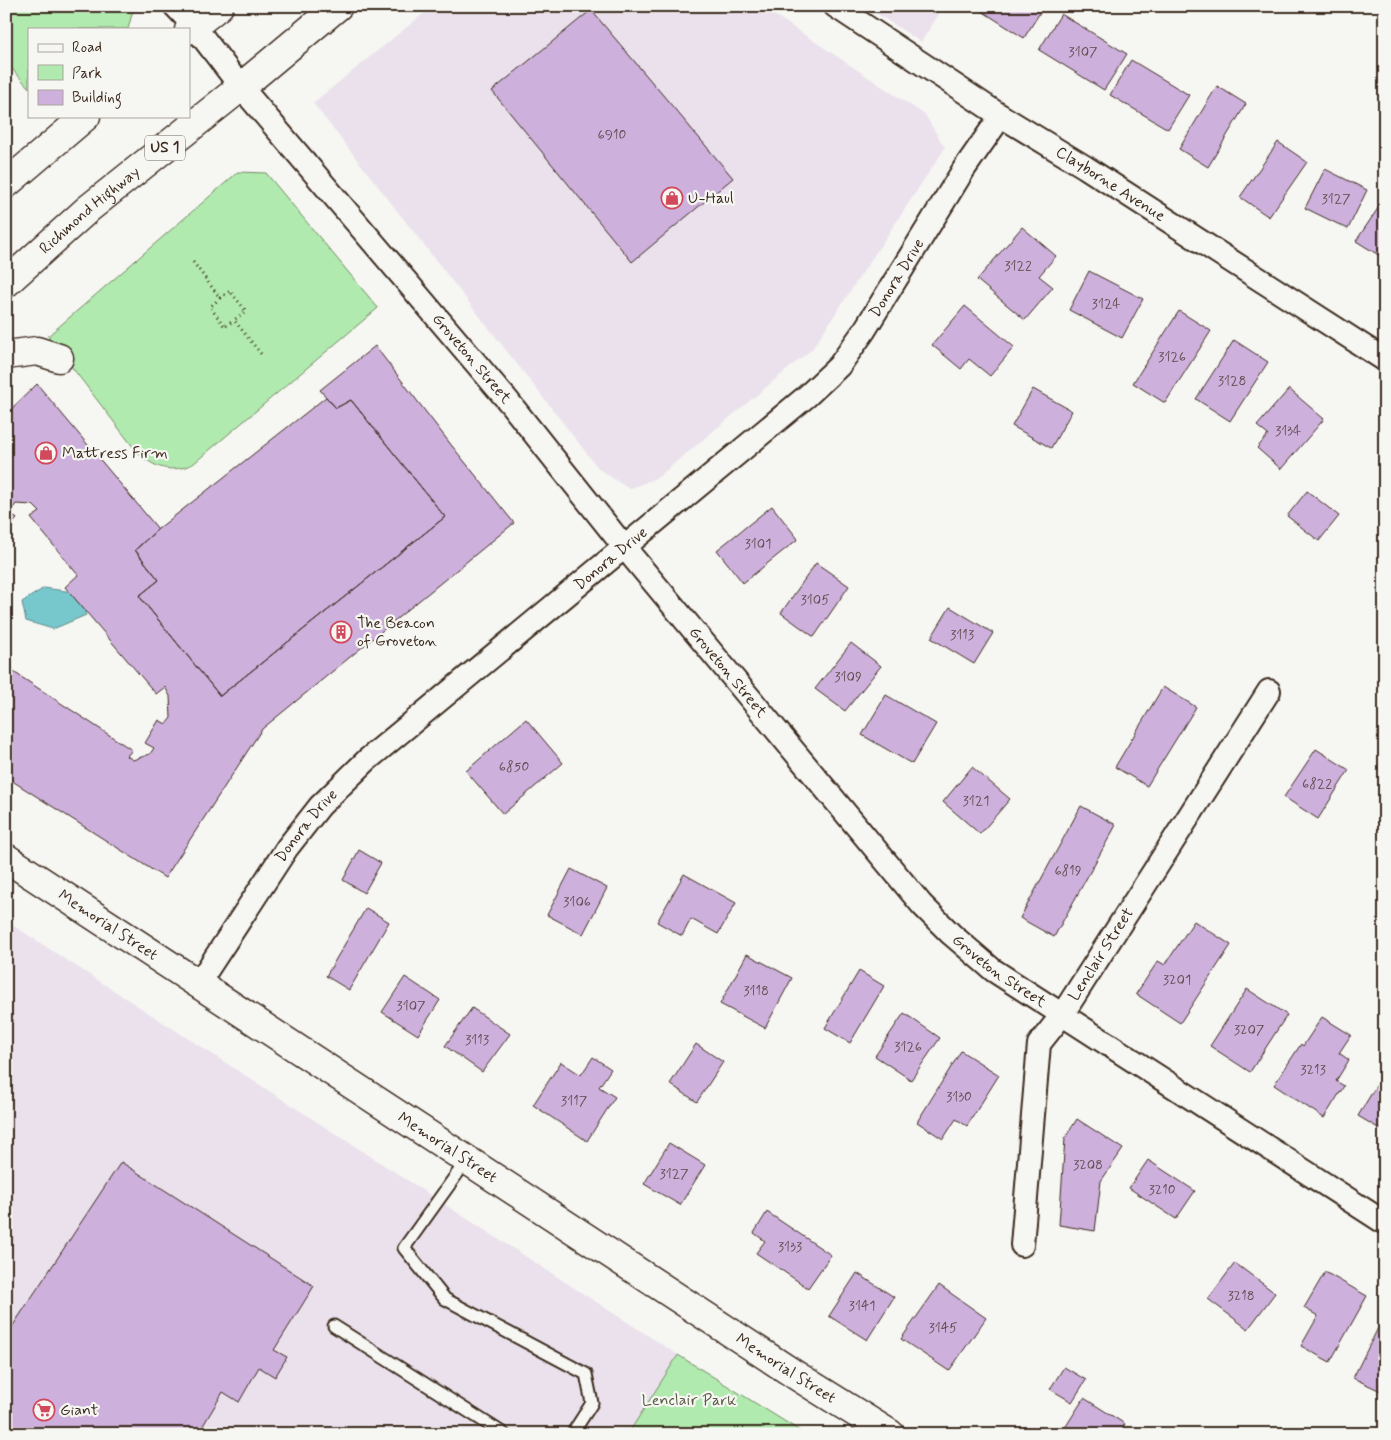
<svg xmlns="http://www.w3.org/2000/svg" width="1391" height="1440" font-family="Mynerve,sans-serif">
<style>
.built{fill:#eae1ec}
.green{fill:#b0eaae;stroke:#768a66}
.water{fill:#77c8cd;stroke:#5f8987}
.building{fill:#ceb0dd;stroke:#3b2a1e}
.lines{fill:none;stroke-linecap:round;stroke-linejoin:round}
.lane-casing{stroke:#3b2a1e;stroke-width:15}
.street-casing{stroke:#3b2a1e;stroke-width:26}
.secondary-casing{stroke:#3b2a1e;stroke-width:31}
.highway-casing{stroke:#3b2a1e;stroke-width:31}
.path{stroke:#3b2a1e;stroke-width:3;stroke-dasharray:1 4;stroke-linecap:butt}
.lane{stroke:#f6f6f2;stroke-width:11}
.street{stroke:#f6f6f2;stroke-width:22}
.secondary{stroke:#f6f6f2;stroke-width:28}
.highway{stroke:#f6f6f2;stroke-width:28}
.labels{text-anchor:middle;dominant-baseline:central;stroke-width:4.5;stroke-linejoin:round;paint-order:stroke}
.number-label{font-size:14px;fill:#604c4e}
.shield{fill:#f6f6f2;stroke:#73675e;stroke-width:1}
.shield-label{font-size:15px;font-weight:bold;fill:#3b2a1e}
.street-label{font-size:16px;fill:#3b2a1e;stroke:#f6f6f2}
.poi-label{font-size:16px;fill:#3b2a1e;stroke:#f6f6f2;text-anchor:start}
.park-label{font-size:16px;fill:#585a42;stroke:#f6f6f2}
</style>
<rect width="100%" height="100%" fill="#f6f6f2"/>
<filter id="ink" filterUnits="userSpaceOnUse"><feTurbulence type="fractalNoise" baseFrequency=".02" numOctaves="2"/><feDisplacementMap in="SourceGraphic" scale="10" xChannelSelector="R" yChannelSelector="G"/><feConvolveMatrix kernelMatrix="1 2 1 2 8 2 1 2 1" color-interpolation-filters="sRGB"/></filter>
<g filter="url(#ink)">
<!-- built -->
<path class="built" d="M433,6H761L925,115L945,148L812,349L658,477L629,489L599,469L313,103Z
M865,6H944L921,42Z
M6,921L678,1355L628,1434H6Z"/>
<!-- green -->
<path class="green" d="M6,6H130L133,10L128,29H29V88L6,62Z
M238,172L266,173L378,308L193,464C171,474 154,468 137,452L48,336Z
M678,1355L805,1434H628Z"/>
<!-- water -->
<path class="water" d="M44,588L80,593L86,615L53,629L26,621L22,602Z"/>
<!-- building -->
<path class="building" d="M974,6H1044L1024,38Z
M591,10L733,178L632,262L492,91Z
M1061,14L1127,54L1104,90L1039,50Z
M1131,60L1189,95L1168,129L1110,95Z
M1217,86L1246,104L1208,167L1179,149Z
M1278,142L1307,162L1269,217L1240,197Z
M1325,169L1367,190L1348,229L1305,208Z
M1385,198V259L1356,241Z
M1022,227L1056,256L1039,276L1053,287L1025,320L977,280Z
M1089,271L1143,299L1122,338L1069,310Z
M965,306L1014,347L990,376L969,359L961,369L932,345Z
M1179,311L1211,331L1165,403L1133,383Z
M1234,340L1268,362L1230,421L1196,399Z
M375,346L452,446L514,523L262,729L165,878L6,777V667L132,750L127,756L133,760L150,754L154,748L145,743L159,720L166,724L171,718L170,696L165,687L156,694L65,587L78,575L31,518L40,512L33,505L16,504L10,512L17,519L6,530V414L37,384L158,529L135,550L159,580L139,596L220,696L445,517L351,400L336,408L320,390Z
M1033,389L1072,411L1051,448L1012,426Z
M1289,389L1324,419L1281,469L1257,448L1268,435L1257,426Z
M326,397L336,408L351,400L445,517L220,696L139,596L159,580L135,550L158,529Z
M1307,491L1339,516L1319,541L1287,516Z
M772,506L798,539L743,583L717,550Z
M816,563L849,586L814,637L781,613Z
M950,607L993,633L974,664L931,638Z
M851,643L881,666L845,711L815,689Z
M1163,687L1196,707L1147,786L1115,767Z
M886,695L936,724L912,764L862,735Z
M526,719L563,763L503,814L466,771Z
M1316,749L1349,770L1318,819L1284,797Z
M972,767L1010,799L980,834L943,802Z
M1081,806L1116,825L1054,937L1020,918Z
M359,850L381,863L364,893L343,880Z
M571,869L607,888L583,934L547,915Z
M684,874L736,903L718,934L691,919L682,936L657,922Z
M366,908L389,922L349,990L326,976Z
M1194,921L1231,945L1180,1023L1136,994L1158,961L1165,965Z
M747,954L792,978L765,1028L720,1004Z
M859,971L884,986L850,1043L825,1028Z
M405,977L440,1000L418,1035L382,1012Z
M1247,989L1287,1015L1250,1072L1210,1046Z
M472,1008L510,1034L482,1072L445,1046Z
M904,1013L940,1038L911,1080L875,1056Z
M1322,1017L1351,1035L1339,1053L1349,1060L1336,1081L1344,1086L1324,1118L1274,1085L1301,1044L1303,1046Z
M696,1044L723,1062L697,1102L670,1084Z
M961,1051L999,1075L967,1126L956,1119L943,1139L917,1122Z
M593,1057L611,1069L599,1087L615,1097L587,1141L533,1105L561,1062L581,1075Z
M1382,1076L1385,1077V1132L1358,1116Z
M1077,1119L1123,1149L1101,1181L1095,1231L1059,1225L1065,1138Z
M669,1143L705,1165L680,1205L644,1184Z
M1148,1160L1195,1191L1176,1219L1129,1188Z
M121,1162L314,1286L274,1350L287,1357L275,1377L259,1367L239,1402L223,1392L198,1434H6V1336Z
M767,1212L831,1255L808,1288L756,1253L765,1241L754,1233Z
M1235,1263L1275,1293L1248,1329L1208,1299Z
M1325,1272L1367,1296L1330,1362L1301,1346L1318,1316L1304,1308Z
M857,1273L894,1297L867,1340L829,1316Z
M939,1285L986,1318L949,1371L901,1339Z
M1382,1320L1385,1321V1393L1353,1378Z
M1064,1367L1086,1380L1072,1402L1050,1389Z
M1084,1398L1125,1424L1119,1434H1061Z"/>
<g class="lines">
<!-- lane casing -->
<g class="lane-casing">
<path id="lane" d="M467,1160L404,1248L445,1299L586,1374L592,1403L572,1434
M334,1326L504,1434"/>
</g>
<!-- street casing -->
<g class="street-casing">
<g id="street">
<path id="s1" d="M175,6L194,26L241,87L509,402L625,548L922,905L951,934L993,970L1385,1223"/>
<path id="s2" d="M835,6L1001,116L1085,167L1385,360"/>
<path id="s3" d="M198,984L287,848L320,806L367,760L807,396L839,366L864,331L964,169L1001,116"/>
<path id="s4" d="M1022,1245L1039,1044L1062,1015L1269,691"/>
</g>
</g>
<!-- secondary casing -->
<g class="secondary-casing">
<g id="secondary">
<path id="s5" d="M6,858L797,1376L890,1434"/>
</g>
</g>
<!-- highway casing -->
<g class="highway-casing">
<g id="highway">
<path d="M189,30L219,6"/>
<path d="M6,184L86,116"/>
<path id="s6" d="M6,283L88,209L241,87L338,6"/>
<path d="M6,355L37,351L59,358"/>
</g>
</g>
<!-- path -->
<path class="path" d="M193,262L220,298L210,307L225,327L234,320
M220,298L230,291L246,311L234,320L261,354"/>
<!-- lane -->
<use href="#lane" class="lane"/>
<!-- street -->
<use href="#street" class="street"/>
<!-- secondary -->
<use href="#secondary" class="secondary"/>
<!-- highway -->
<use href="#highway" class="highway"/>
</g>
</g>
<!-- icons -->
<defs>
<g id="shop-ring" transform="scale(1.125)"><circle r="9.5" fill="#f6f6f2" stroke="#d1495b" stroke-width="1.5"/><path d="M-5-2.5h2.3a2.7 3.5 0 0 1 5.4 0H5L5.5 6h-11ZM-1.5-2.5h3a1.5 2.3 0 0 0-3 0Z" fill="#d1495b"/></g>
<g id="building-ring" transform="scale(1.125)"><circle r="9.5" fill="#f6f6f2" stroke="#d1495b" stroke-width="1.5"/><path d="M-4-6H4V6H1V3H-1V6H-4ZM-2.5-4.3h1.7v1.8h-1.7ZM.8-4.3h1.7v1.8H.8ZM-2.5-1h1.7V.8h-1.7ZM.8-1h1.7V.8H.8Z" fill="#d1495b"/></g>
<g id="supermarket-ring" transform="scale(1.125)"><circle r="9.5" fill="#f6f6f2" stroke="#d1495b" stroke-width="1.5"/><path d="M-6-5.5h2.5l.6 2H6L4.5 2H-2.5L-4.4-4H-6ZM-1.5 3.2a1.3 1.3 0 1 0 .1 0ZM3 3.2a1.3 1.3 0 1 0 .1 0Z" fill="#d1495b"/></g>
</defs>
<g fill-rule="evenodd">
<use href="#shop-ring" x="672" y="198"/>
<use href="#shop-ring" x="46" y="453"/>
<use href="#building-ring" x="341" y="632"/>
<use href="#supermarket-ring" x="44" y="1410"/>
</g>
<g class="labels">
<!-- number labels -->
<g class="number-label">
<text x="1083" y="52">3107</text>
<text x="612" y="135">6910</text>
<text x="1336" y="199">3127</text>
<text x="1018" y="266">3122</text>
<text x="1106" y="304">3124</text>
<text x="1172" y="357">3126</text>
<text x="1232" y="381">3128</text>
<text x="1288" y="431">3134</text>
<text x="758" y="544">3101</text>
<text x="815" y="600">3105</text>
<text x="962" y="635">3113</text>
<text x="848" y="677">3109</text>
<text x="514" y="767">6850</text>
<text x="1317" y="784">6822</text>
<text x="976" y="801">3121</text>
<text x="1068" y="871">6819</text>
<text x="577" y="902">3106</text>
<text x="1177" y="980">3201</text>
<text x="756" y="991">3118</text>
<text x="411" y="1006">3107</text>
<text x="1249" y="1030">3207</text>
<text x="477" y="1040">3113</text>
<text x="908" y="1047">3126</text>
<text x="1313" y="1070">3213</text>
<text x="959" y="1097">3130</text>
<text x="574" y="1101">3117</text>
<text x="1088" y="1165">3208</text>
<text x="674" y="1174">3127</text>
<text x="1162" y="1190">3210</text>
<text x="790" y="1247">3133</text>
<text x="1241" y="1296">3218</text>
<text x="862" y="1306">3141</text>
<text x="943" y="1328">3145</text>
</g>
<!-- shield labels -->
<rect class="shield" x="145" y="135.5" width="40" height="25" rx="4"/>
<g class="shield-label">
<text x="165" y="148">US 1</text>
</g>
<!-- street labels -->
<g class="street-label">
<text stroke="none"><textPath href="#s2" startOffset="328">Clayborne Avenue</textPath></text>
<text stroke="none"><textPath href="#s6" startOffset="111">Richmond Highway</textPath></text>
<text stroke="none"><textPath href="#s3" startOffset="1002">Donora Drive</textPath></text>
<text stroke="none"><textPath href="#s1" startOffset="461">Groveton Street</textPath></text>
<text stroke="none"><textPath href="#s3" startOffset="598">Donora Drive</textPath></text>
<text stroke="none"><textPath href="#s1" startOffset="866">Groveton Street</textPath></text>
<text stroke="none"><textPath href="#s3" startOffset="192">Donora Drive</textPath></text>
<text stroke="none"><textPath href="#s5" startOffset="122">Memorial Street</textPath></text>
<text stroke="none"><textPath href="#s4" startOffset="311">Lenclair Street</textPath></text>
<text stroke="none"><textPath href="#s1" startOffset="1271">Groveton Street</textPath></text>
<text stroke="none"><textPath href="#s5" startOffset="528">Memorial Street</textPath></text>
<text stroke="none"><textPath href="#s5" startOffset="932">Memorial Street</textPath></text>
</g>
<!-- poi labels -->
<g class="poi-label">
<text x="688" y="198">U-Haul</text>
<text x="62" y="453">Mattress Firm</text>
<text x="357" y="623">The Beacon<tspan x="357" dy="18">of Groveton</tspan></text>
<text x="60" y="1410">Giant</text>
</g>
<!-- park labels -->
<g class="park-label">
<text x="689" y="1400">Lenclair Park</text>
</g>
</g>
<!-- margin -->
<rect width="1391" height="1440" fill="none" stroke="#f6f6f2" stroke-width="25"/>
<rect x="12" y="12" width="1366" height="1415" fill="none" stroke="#3b2a1e" stroke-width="2" filter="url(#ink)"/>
<!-- legend -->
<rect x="28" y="28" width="162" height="90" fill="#f6f6f2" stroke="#aba49d"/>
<rect x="38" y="44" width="25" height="8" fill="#f6f6f2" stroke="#aba49d"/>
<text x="72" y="52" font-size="15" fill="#3b2a1e">Road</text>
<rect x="38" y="65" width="25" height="15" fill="#b0eaae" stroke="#aba49d"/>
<text x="72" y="78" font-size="15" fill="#3b2a1e">Park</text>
<rect x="38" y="90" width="25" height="15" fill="#ceb0dd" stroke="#aba49d"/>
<text x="72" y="102" font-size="15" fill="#3b2a1e">Building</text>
</svg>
